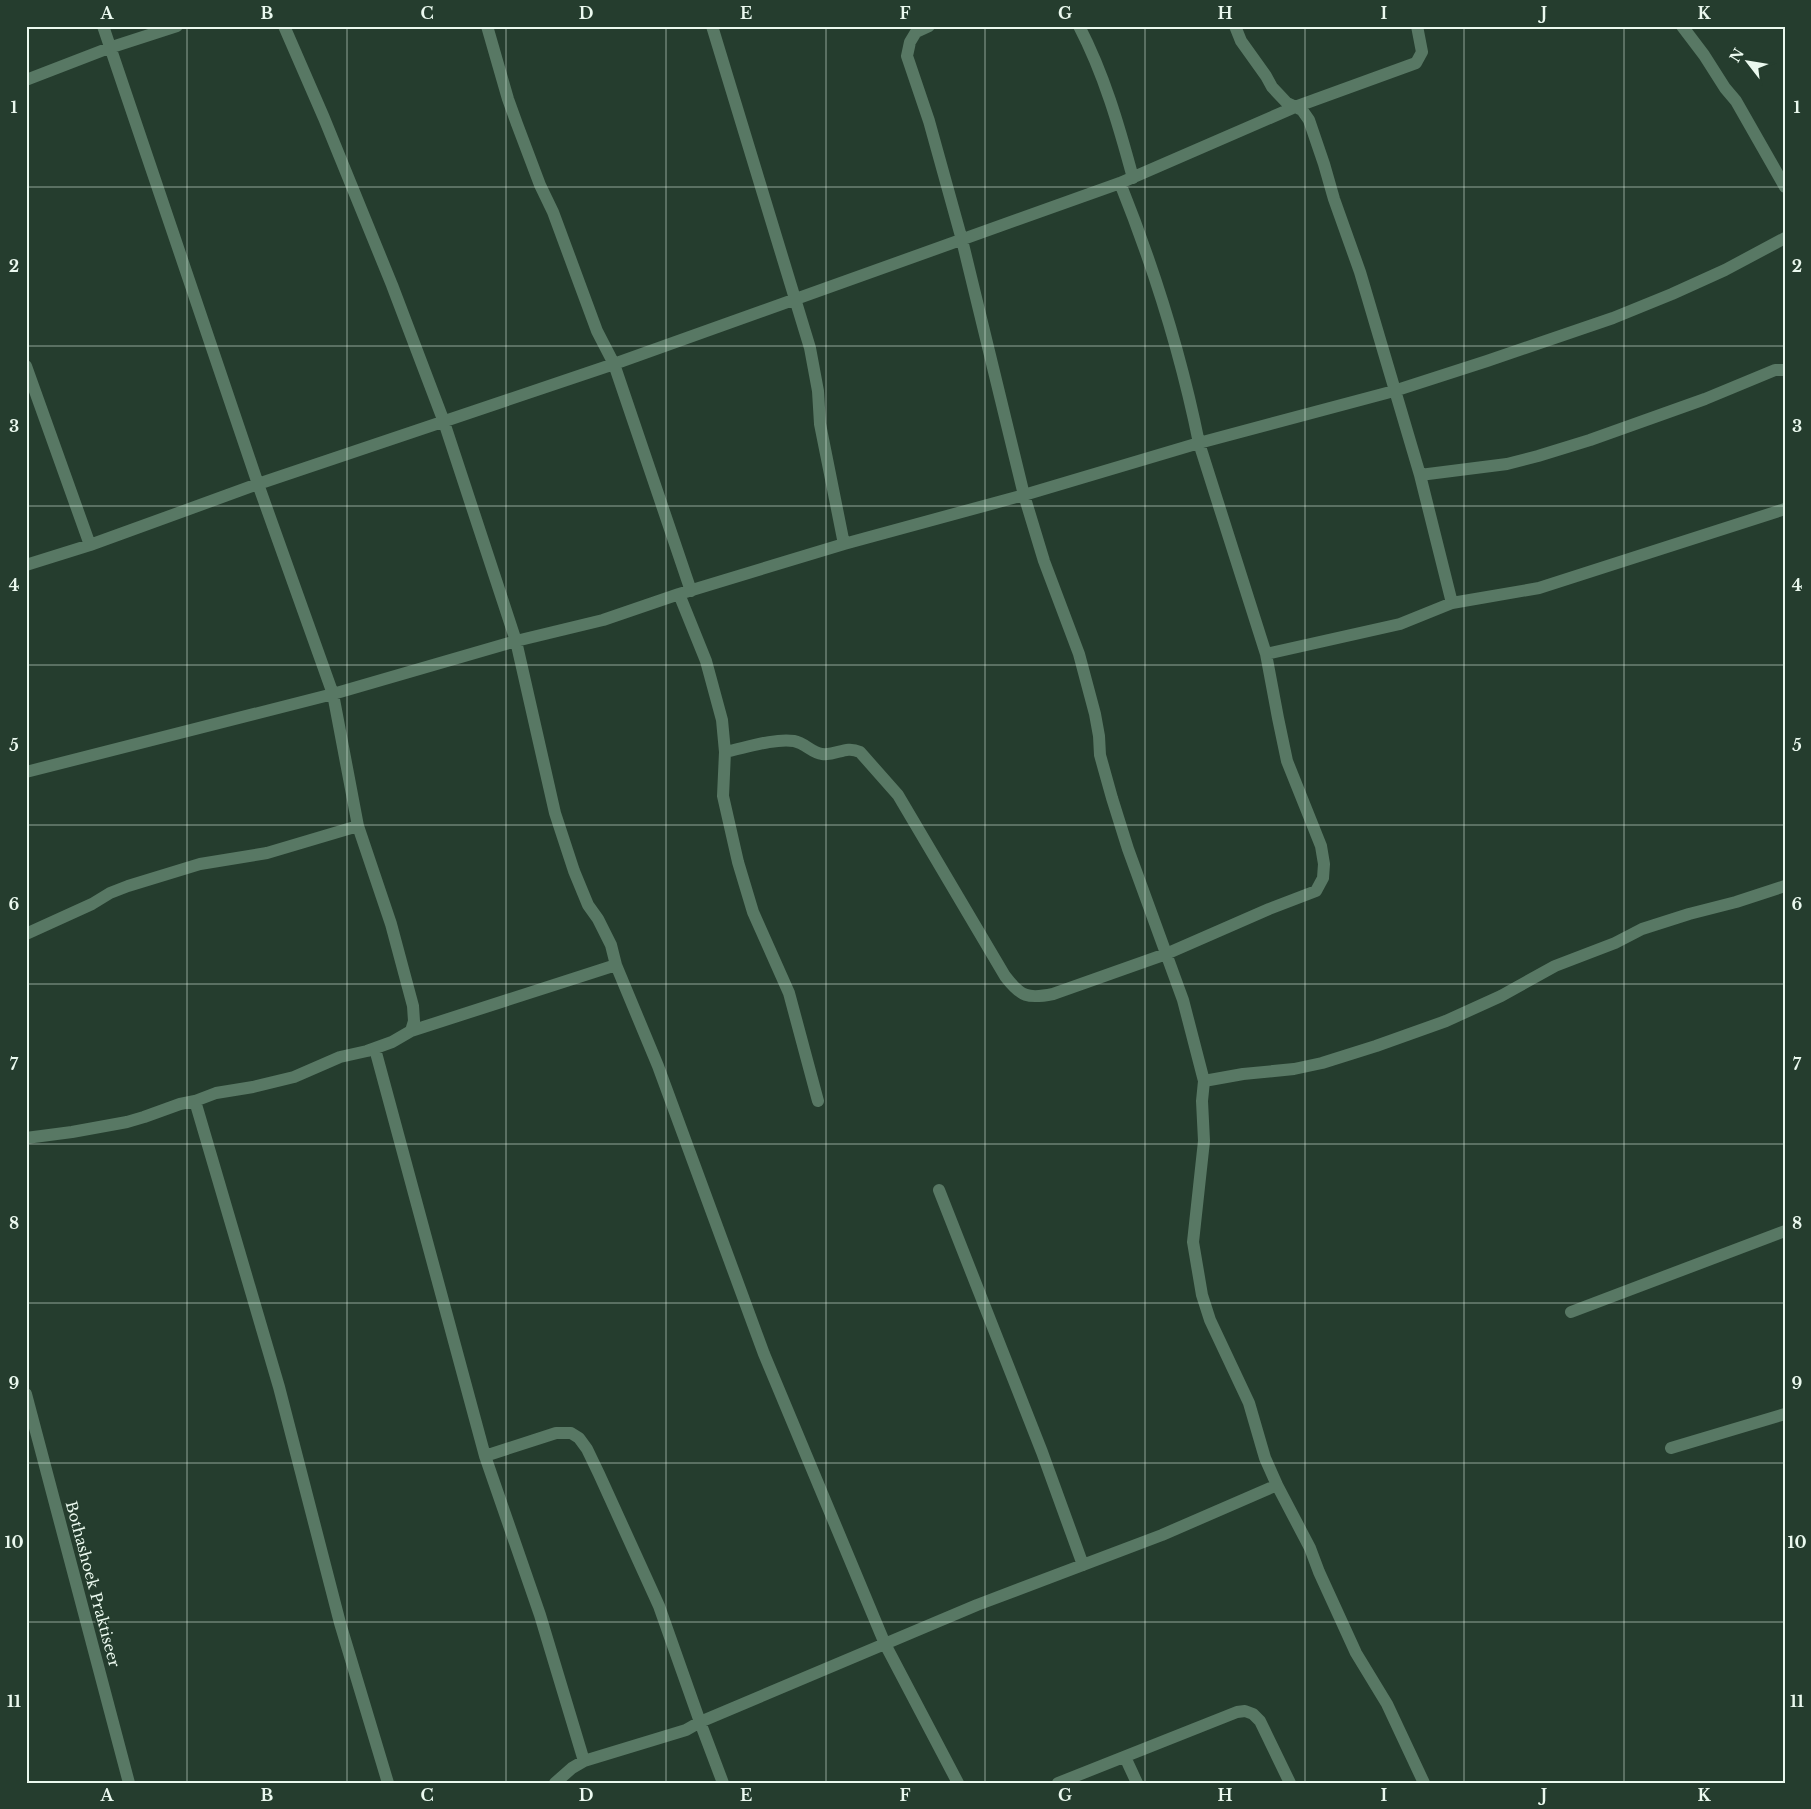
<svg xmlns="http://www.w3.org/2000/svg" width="1811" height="1809" font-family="'Libre Baskerville',serif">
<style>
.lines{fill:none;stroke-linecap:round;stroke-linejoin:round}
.minor{stroke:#587864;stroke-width:12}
.grid{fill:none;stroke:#ebf9ef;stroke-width:1;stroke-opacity:0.55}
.labels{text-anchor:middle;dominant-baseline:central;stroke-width:4;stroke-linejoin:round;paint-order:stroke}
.street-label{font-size:15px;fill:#ebf9ef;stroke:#253d2e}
.neatline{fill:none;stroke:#ebf9ef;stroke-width:2}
.grid-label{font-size:16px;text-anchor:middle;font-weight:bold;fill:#ebf9ef}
</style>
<rect width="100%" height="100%" fill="#253d2e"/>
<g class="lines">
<!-- minor -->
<path class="minor" d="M284,26L324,118L392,285L444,422L516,641L555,813L574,871L588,905L598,919L611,945L616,965L658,1066L764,1354L885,1644L958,1783
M487,26L508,99L517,124L540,185L553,212L597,331L614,364L691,591
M712,26L810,348L818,391L820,424L844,544
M929,26L916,32L910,42L907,56L929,121L962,240L1024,495L1044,561L1079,654L1095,714L1099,736L1100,755L1112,798L1128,849L1183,1000L1204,1081L1202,1101L1204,1141L1193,1242L1202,1295L1210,1320L1249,1403L1265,1458L1277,1485L1310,1548L1319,1572L1356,1653L1387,1704L1424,1783
M1079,26C1104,74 1119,126 1133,178
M1235,26L1241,41L1266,76L1272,87L1287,103L1302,110L1309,120L1324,164L1334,199L1360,272L1420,475L1452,603
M1682,26L1704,55L1725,88L1736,101L1785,187
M26,80L109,48L177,26
M26,366L90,545
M1420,475L1507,464L1538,456L1590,440L1705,399L1775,370H1785
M26,565L90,545L258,484L614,364L1120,183L1295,107L1416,63L1422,52L1417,26
M679,594L706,661L722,720L725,752L723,796L738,862L753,912L789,993L818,1101
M1266,654L1400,624L1452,603L1539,588L1785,509
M725,752C745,748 774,738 794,741C805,743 812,753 822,754C837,756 845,745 860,752L898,795L1005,976C1021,997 1028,999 1053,994L1166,954L1269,909L1316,891L1323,878L1324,864L1321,846L1287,761L1278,718L1266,654L1199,443C1181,354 1154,268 1120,183
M26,772L333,694L516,641L603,620L679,594L844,544L1024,495L1199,443L1394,391L1487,361L1613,318L1672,294L1725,270L1785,238
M26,934L92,904L110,893L128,886L200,864L267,853L358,826
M411,1031L616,965
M375,1049L485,1456L540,1615L584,1761
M1204,1081L1243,1074L1294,1069L1322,1063L1376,1046L1446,1021L1501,996L1555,966L1615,943L1642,929L1689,914L1736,902L1785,886
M195,1101L279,1387L340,1623L388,1783
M26,1138L72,1132L127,1122L144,1117L180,1104L195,1101L216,1093L253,1087L294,1077L340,1057L367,1051L392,1042L411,1031L414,1021L413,1006L391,924L358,826L333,694L258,484L103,26
M939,1190L1042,1452L1083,1565
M1571,1312L1785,1231
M26,1394L129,1783
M1671,1448L1785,1414
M485,1456L556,1433H571L579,1438L587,1449L599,1474L659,1606L700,1722L723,1783
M1125,1757L1137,1783
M555,1783L572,1768L584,1761L686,1730L700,1722L977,1605L1162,1535L1277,1485
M1058,1783L1237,1712L1245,1711L1253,1714L1260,1721L1290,1783"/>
</g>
<!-- grid -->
<path class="grid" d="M187,26V1783M347,26V1783M506,26V1783M666,26V1783M826,26V1783M985,26V1783M1145,26V1783M1305,26V1783M1464,26V1783M1624,26V1783M26,187H1785M26,346H1785M26,506H1785M26,665H1785M26,825H1785M26,984H1785M26,1144H1785M26,1303H1785M26,1463H1785M26,1622H1785"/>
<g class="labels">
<!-- street labels -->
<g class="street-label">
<text transform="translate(93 1584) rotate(75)">Bothashoek Praktiseer</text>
</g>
</g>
<!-- border -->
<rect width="1811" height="1809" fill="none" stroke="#253d2e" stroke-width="55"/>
<!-- north arrow -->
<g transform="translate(1748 62) rotate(301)" stroke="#253d2e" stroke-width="4" paint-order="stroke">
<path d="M0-4L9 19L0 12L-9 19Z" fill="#ebf9ef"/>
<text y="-8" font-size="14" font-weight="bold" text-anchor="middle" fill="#ebf9ef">N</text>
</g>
<rect x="28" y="28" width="1756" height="1754" class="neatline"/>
<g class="grid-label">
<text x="107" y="19">A</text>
<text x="267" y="19">B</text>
<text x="427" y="19">C</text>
<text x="586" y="19">D</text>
<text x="746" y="19">E</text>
<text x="905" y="19">F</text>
<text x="1065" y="19">G</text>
<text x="1225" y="19">H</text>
<text x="1384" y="19">I</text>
<text x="1544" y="19">J</text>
<text x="1704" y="19">K</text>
<text x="14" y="113">1</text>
<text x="1797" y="113">1</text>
<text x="14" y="272">2</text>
<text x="1797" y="272">2</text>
<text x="14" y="432">3</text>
<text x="1797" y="432">3</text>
<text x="14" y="591">4</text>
<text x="1797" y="591">4</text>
<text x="14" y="751">5</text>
<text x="1797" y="751">5</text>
<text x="14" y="910">6</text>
<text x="1797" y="910">6</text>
<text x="14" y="1070">7</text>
<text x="1797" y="1070">7</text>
<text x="14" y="1229">8</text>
<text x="1797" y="1229">8</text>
<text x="14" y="1389">9</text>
<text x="1797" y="1389">9</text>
<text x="14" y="1548">10</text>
<text x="1797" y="1548">10</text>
<text x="14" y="1707">11</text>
<text x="1797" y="1707">11</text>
<text x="107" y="1801">A</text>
<text x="267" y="1801">B</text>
<text x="427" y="1801">C</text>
<text x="586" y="1801">D</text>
<text x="746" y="1801">E</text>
<text x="905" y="1801">F</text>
<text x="1065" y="1801">G</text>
<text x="1225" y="1801">H</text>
<text x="1384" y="1801">I</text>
<text x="1544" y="1801">J</text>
<text x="1704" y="1801">K</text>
</g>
</svg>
